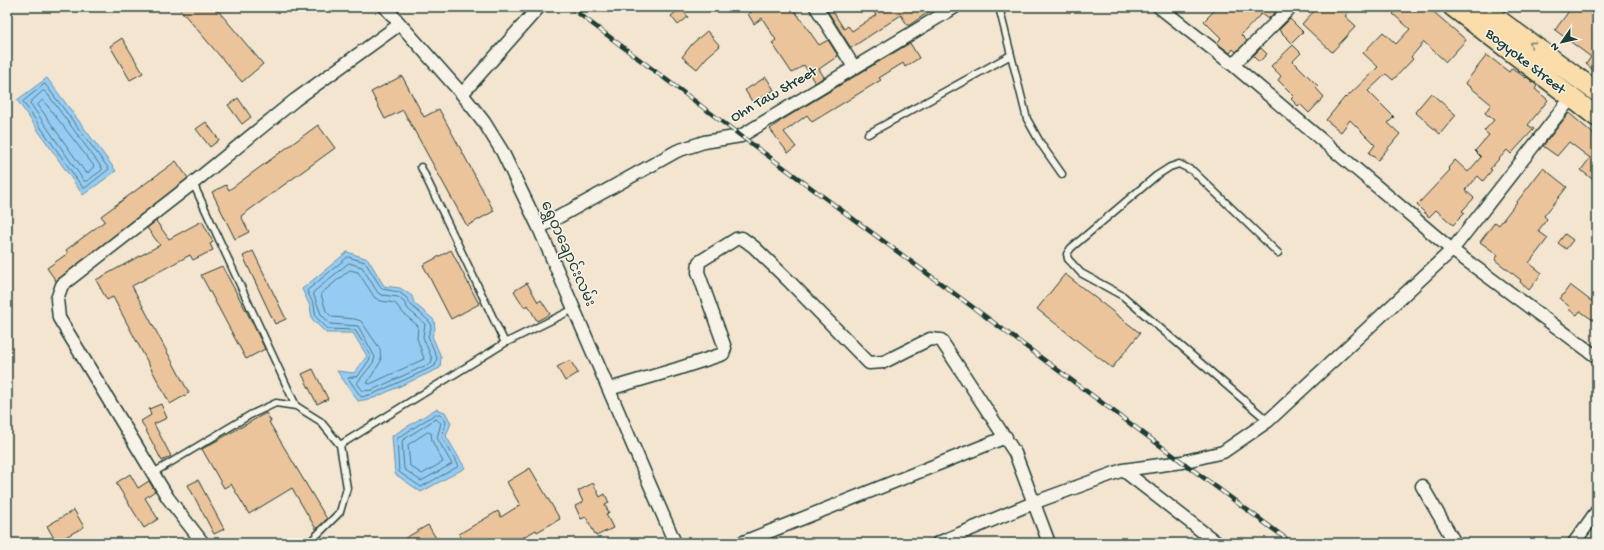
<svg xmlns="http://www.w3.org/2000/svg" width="1604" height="550" font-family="'Gochi Hand','Noto Sans Myanmar',sans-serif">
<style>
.water{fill:#96ccf4;stroke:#6693a7}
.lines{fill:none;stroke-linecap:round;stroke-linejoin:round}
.shore{stroke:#4f7681;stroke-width:1}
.building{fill:#ecc49c;stroke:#1f3d34}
.lane-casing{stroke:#1f3d34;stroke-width:9}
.street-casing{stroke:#1f3d34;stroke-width:15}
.primary-casing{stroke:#1f3d34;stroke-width:22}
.lane{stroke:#f7f3e8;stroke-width:6}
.street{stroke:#f7f3e8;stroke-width:12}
.primary{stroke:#faddab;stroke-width:19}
.rail-casing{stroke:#1f3d34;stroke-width:4.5}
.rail{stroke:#f7f3e8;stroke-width:3;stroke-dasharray:9;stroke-linecap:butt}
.oneway{stroke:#82856a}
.labels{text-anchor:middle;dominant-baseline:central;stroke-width:3;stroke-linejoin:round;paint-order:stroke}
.street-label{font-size:15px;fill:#1f3d34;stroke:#f7f3e8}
</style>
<rect width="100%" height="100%" fill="#f4e5d1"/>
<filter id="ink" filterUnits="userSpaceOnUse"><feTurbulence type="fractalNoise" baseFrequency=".025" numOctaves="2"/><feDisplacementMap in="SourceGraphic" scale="8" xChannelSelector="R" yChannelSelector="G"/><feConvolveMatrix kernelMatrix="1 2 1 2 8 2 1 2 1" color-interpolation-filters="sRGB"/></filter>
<g filter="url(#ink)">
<!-- water -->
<path class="water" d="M47,78L116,171L83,195L17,100Z
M347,252L368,259L384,286L400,288L412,296L414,303L434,320L435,329L432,336L441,357L440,368L374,398L358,401L337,371L354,373L367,356L353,333H326L312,319L310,306L302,289Z
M436,409L445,412L451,423L446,436L465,468L421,492L395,474L392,436Z"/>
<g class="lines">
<!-- shore -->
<path class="shore" d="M45,84L109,169L85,188H83L23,102Z
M43,91L46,92L102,168V170L87,181H84L30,103Z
M43,100L94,166L88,173L85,172L38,105Z
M348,257L365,262L382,289L399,292L408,299L411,305L430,322L431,328L428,336L437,358L435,366L373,394L361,397L348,378L358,376L370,359V354L355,330L328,329L316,317L314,305L307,291Z
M349,263L362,267L378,293L382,295L398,297L404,302L408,309L425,324L423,337L432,359L431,363L372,390L363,391L357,383L373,363L375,357L358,326L330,324L321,314L313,293Z
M350,270L358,272L375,298L381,301L395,303L404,314L418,326L417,338L424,359L370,384L367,383L381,361L380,349L361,321L355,319L332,317L326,311L321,294Z
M436,414L442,416L446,422L442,437L459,466L421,487L399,472L397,439Z
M436,419L441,423L437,438L452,464L421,481L404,469L402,441Z
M428,432L431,433L432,441L443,462L422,474L410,466L408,445Z"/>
</g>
<!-- building -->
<path class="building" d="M178,7H215L263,64L242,82Z
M755,7H792L819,45L828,40L838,56L819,69L824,77L815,83L804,65L792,73L772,43L776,40L762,18L754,24L748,14L756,9Z
M825,7H830L844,29L848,26L852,31L876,15L870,7H936L908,26L901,15L851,48Z
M1218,7H1278L1279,8L1268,19L1261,14L1241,35L1247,41L1236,52L1233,49L1230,53L1217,43L1221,38L1204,21Z
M1318,7H1354L1345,16L1356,26L1332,52L1302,24Z
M1399,7H1428L1466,40L1446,62L1424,42L1411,57L1413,59L1393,80L1386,74L1368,91L1394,117L1388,123L1400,134L1378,160L1369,153L1375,145L1350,120L1341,132L1326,120L1345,97L1346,98L1378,67L1363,53L1383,32L1396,44L1410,29L1393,14Z
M1572,7H1587L1597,14V73L1586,64L1591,57L1555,30Z
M681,8L688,17L678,25L671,16Z
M1290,19L1303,32L1292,43L1279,30Z
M707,31L720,46L707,57L697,69L682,57L692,44Z
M122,38L143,73L130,80L110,46Z
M910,43L919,58L905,67L903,63L879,78L881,80L812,122L807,115L784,132L796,147L788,153L770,129L782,120Z
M1293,45L1301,53L1293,61L1318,86L1316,88L1324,97L1309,113L1300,104L1298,106L1291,99L1294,96L1278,80L1281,76L1271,66Z
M1261,48L1267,54L1259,62L1253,56Z
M1487,55L1509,72L1512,68L1526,78L1527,77L1537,86L1535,89L1548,100L1528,125L1534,129L1511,154L1507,150L1490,169L1492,170L1483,181L1478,176L1465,190L1474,198L1462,211L1465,213L1453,225L1436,210L1429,217L1417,205L1450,170L1448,168L1455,160L1468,172L1481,157L1475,151L1489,135L1484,131L1494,120L1485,113L1491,104L1465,83Z
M402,76L424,117L439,109L494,211L467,226L403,110L385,119L371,92Z
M766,77L774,90L753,103L745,90Z
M1431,93L1456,115L1440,134L1415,112Z
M238,98L251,117L242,124L228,105Z
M1569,113L1597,137V183L1581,170L1590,158L1569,142L1557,156L1543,146Z
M206,122L219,140L210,147L196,129Z
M318,125L335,148L241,216L249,232L235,239L212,192L226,185L229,190Z
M176,161L188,178L56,281L47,268L68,253L66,250L105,221L101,216Z
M1543,168L1567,187L1544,216L1547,219L1538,231L1548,238L1529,263L1542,273L1529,290L1520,282L1521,280L1495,260L1498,255L1480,242L1495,222L1499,225Z
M156,221L169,239L202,221L213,242L210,244L213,250L193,260L190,255L132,286L189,393L170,404L113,297L107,300L96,280L160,245L147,228Z
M1565,234L1573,240L1566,249L1558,243Z
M451,250L479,304L451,319L423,265Z
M253,251L286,319L275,324L243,256Z
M222,266L250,318L265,349L246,359L201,275Z
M1065,274L1140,333L1112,368L1037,309Z
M527,283L538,302L541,300L550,314L537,321L528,305L524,307L514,291Z
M1570,285L1591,301L1597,293V323L1580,311L1577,315L1568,309L1570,307L1560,299Z
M570,360L578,373L565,381L557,367Z
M313,369L328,399L317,404L302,374Z
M161,404L167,418L154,424L171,456L162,461L141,421L151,415L149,409Z
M266,413L271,421L269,422L327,519L316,529L292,488L249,514L231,484L224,488L202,449Z
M530,468L560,519L537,532L536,530L513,543H464L459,534L498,511L501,517L520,505L507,482Z
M130,474L138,488L149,481L155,491L145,498L158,519L144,528L116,483Z
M198,480L224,529L214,534L188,485Z
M593,483L600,497L605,494L609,503L605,505L609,513L606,514L613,528L596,536L586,517L581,519L575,506L583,502L578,491Z
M74,510L84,527L56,542L47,526Z
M428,525L439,543H397Z"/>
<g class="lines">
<!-- lane casing -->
<g class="lane-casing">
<path id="lane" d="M999,7L1027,119L1041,144L1062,174
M868,134L1011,55
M421,167L505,343
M193,183L296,406
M1268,421L1123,296L1081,273L1068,259L1067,254L1071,248L1156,176L1170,167L1179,164L1193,171L1278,253
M340,445L505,343L574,309
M153,473L250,415L276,403L296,406L320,421L340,445L347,488L340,512L309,543"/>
</g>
<!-- street casing -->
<g class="street-casing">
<path id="street" d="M385,7L462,94L484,122L502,151L539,228L675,543
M816,7L854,67
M1159,7L1233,65L1452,250L1597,357
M1233,65L1291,7
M462,94L539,7
M539,228L677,151L704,142L741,136L955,7
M609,389L677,369L723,354L725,348L698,272L699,262L736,239L742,238L754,247L787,279L869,363L884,362L930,339L941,340L1015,453L1049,543
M1123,470L1217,543
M1422,486L1455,543
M203,543L168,498L59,318L57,299L62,285L193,183L295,100L400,24
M741,543L1006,437
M938,543L1033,503L1123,470L1182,462L1223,452L1268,421L1452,250L1571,98
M1574,543L1597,511"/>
</g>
<!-- primary casing -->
<g class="primary-casing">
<path id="primary" d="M1453,7L1597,117
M1481,7L1597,92"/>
</g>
<!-- lane -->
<use href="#lane" class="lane"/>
<!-- street -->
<use href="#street" class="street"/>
<!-- primary -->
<use href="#primary" class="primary"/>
<!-- rail casing -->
<g class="rail-casing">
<path id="rail" d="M570,7L741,136L1292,543"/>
</g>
<!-- rail -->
<use href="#rail" class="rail"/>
</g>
<!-- one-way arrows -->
<defs><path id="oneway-chevron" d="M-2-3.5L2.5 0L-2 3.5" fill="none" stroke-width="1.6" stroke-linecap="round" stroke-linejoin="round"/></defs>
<use class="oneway" href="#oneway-chevron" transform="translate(1532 44) rotate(-144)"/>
</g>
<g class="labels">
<!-- street labels -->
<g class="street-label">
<text transform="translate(1525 62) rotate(38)">Bogyoke Street</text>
<text transform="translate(774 95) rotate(-30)">Ohn Taw Street</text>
<text transform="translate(567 254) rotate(66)">ရွှေတချောင်းလမ်း</text>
</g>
</g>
<!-- margin -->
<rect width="1604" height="550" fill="none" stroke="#f7f3e8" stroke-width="24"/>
<rect x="12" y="12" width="1580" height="526" fill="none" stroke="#1f3d34" stroke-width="1.5" filter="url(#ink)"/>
<!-- north arrow -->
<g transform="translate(1562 42) rotate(236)" stroke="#f7f3e8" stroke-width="3" paint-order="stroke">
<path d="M0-3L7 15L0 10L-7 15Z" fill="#1f3d34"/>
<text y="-6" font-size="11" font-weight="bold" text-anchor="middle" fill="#1f3d34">N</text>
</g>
</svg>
